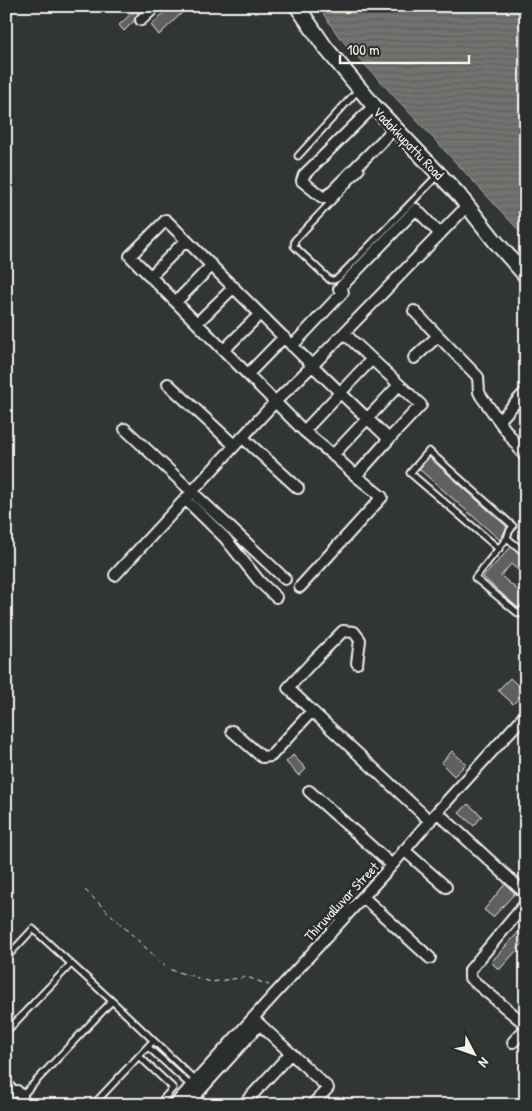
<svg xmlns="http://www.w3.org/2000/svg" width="532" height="1111" font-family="'Patrick Hand',sans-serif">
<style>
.water{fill:url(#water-rules);stroke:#a6a5a0}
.building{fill:#5f605f;stroke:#f4f1e8}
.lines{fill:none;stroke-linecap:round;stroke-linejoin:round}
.lane-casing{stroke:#f4f1e8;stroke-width:9}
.street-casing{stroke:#f4f1e8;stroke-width:14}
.secondary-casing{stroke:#f4f1e8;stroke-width:18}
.path{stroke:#f4f1e8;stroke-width:1;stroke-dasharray:5 4;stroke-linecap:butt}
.lane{stroke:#2a2d2e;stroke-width:5}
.street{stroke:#2a2d2e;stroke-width:10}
.secondary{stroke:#2a2d2e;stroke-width:14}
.labels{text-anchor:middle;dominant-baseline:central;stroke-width:5;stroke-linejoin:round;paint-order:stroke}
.street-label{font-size:14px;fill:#f4f1e8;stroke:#2a2d2e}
</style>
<defs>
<pattern id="water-rules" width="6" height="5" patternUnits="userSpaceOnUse" patternTransform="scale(1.25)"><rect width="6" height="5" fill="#727370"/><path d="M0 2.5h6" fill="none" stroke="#5e5e5b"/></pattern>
</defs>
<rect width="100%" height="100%" fill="#323535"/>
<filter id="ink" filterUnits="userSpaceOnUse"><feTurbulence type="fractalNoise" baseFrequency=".02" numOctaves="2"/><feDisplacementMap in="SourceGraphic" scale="10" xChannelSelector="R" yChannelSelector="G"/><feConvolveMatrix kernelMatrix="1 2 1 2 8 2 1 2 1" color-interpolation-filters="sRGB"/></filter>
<g filter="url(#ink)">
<!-- water -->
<path class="water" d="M318,6H526V238L339,37Z"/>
<!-- building -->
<path class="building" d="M171,6H189L159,35L151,25Z
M135,10L138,14L135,18L134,21L124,31L119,25Z
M429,457L507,527L500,540L419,469Z
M511,547L526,558V577L511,564L501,576L519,591L526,583V602L523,603L518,608L483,577Z
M510,678L525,692L513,704L498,690Z
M452,751L466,764L454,776L441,763Z
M293,755L306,769L299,776L286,762Z
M468,804L482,816L474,826L459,813Z
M505,884L515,893L493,917L484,910Z
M526,924V940L499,970L491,962Z"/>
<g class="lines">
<!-- lane casing -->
<g class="lane-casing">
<path id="lane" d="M298,156L359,89
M361,170L295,240L294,246L330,280H334L338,278L439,174
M507,538L526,554
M499,549L410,473L429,451L513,526L509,532L507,538L475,578L519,614L526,606
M6,958L33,929L112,1001L196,1081
M6,1032L71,964
M148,1047L191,1086
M139,1056L173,1088L158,1105
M6,1081L17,1091L6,1102
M31,1105L22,1096L112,1001
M93,1105L153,1041"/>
</g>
<!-- street casing -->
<g class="street-casing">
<path id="street" d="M141,20L156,6
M374,106L304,175L302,181L322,197L325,198L395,128
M150,277L186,240
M176,302L212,265
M414,311L478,377L479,392L481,396L526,458
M197,323L234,287
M344,333L421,405L389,439
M292,346L343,292L339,289L416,209L440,234
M224,350L260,314
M414,358L438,336
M248,374L284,337
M168,384L234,445
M499,421L526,391
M125,429L285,579
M304,431L372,359
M242,437L298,488
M333,455L356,476L389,439C313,368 240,294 166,220L130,256L304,431L333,455L399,385
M185,499L225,538L260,582L276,597
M115,575L276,401L312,366L467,206
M300,587L382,497L356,476
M312,711L288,688L315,659L343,631L354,632L360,640L357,663
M232,731L262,757L271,756L312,711L430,821
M309,791L392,865
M437,812L526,894
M404,850L446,887
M363,897L430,958
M526,903L470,970V978L526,1025
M253,1018L328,1088L312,1105
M513,1042L526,1028
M17,1091L22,1096
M174,1105L392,865L437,812L526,714
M187,1105L259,1025
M243,1105L290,1054"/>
</g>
<!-- secondary casing -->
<g class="secondary-casing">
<path id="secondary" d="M297,6L325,47L374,106L458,194L495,241L526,276"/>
</g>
<!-- path -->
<path class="path" d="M85,890L168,969L211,982L247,977L269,985"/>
<!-- lane -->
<use href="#lane" class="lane"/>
<!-- street -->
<use href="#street" class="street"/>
<!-- secondary -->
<use href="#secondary" class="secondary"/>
</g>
</g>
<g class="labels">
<!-- street labels -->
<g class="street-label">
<text transform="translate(409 143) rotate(46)">Vadakkupattu Road</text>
<text transform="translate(341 901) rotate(-47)">Thiruvalluvar Street</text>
</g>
</g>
<!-- margin -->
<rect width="532" height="1111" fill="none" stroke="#2a2d2e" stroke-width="25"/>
<rect x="12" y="12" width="507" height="1086" fill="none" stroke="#f4f1e8" stroke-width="2" filter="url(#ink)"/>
<!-- north arrow -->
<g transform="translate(474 1054) rotate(131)" stroke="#2a2d2e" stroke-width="4" paint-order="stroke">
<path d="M0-4L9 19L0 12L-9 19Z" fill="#f4f1e8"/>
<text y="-8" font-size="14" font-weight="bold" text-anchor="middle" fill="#f4f1e8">N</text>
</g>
<!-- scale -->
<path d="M340 55v8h129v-8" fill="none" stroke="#f4f1e8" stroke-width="2.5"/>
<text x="347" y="55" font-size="15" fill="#f4f1e8" stroke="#2a2d2e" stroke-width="4" paint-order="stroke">100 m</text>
</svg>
